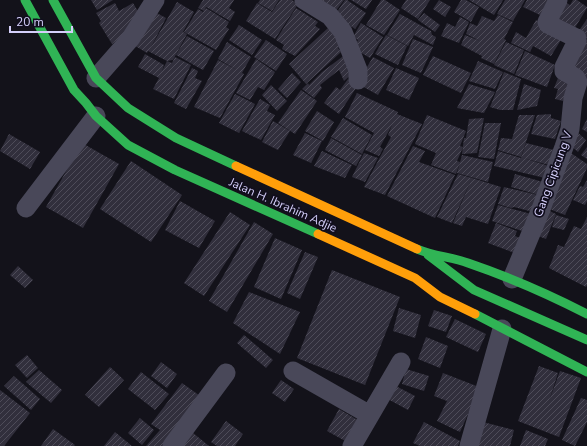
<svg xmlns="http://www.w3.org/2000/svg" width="587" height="446" font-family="'Nunito Sans',sans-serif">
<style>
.building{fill:url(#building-hatch)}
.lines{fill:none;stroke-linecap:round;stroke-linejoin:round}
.street{stroke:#494859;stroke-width:19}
.fast{stroke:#30b455;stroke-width:9}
.slow{stroke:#ff9f0a;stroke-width:9}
.labels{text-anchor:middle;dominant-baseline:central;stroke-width:3.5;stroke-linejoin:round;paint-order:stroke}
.street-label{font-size:12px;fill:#d4cffa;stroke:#110e1d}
</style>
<defs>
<pattern id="building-hatch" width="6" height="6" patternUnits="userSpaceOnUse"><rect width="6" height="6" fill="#312f3c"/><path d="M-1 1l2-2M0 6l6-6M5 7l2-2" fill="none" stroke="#4e4c59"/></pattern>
</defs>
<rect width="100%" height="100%" fill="#13121a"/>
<!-- building -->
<path class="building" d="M91,0H113L97,10Z
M203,0H234L229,8L235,12L230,21L206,7L204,11L198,8Z
M260,0H279L272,11L258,3Z
M280,0H292L298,4L275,39L246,21L257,3L272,12Z
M309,0H344L332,16Z
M345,0H347L366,13L355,29L335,15Z
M351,0H372L366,9Z
M381,0H385L400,10L384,35L366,25Z
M406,0H430L418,19L401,8Z
M439,0L451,7L445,17L433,9Z
M461,0H466L479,7L471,22L454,12Z
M469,0H503L494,15Z
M505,0H525L513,21L497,14Z
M527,0H549L540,15L523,7Z
M562,0L570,5L573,0H577L587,7V8L573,31L550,17Z
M177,2L194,12L183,32L187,34L173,60L167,61L148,51L147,53L132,44L151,10L166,18L150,49Z
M115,3L119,11L133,3L139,13L130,29L112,44L99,23L101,21L96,13Z
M206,8L229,22L226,27L229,29L216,50L184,32L198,9L203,12L201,15Z
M296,8L318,22L315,26L320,29L295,56L282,49L284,45L276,40Z
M424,13L440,25L435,32L418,20Z
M400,14L431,31L432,35L436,37L433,45L414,35L408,46L387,35Z
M498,15L513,22L504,39L506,40L494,64L481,58L482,56L461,45L465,35L480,41L466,34L470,23L477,26L482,16L494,21Z
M460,17L469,22L459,43L441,36L447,23L455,27Z
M587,19V38L578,32Z
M536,20L564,35L551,56L533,46L530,52L511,43L516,32L526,38Z
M361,23L383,37L370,58L353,48L358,40L353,37Z
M239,25L262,40L252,55L229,40Z
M328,28L343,44L338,48L341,52L306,84L289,64Z
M386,35L407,46L398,65L375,54Z
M187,36L214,51L203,70L176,55Z
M583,37L587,40V78L566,64Z
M413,39L433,47L421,73L402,65Z
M266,40L287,54L276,71L254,57Z
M227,42L251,57L242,73L244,74L220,118L194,107L218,60L237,70L218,59Z
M506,42L524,50L514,74L494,65Z
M525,51L555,65L547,87L515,75Z
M145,54L164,65L162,71L167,61L172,63L175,57L191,65L174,99L153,89L159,78L138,67Z
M346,54L353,73L344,81L339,70L320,85L322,88L314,98L302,89L308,83L309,85L322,72Z
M433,56L471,73L461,93L423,75Z
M373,57L394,68L378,95L360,85L361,77Z
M256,59L275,72L264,90L258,87L250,100L236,93Z
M478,61L503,72L495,89L469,81Z
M192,68L198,71L195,78L202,81L186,109L174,103Z
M396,68L419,78L409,100L386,90Z
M504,72L521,79L513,110H500L490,107Z
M292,73L301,82L287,98L278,89Z
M560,73L572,78L563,101L555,99L558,89L554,88Z
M348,79L356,88L339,114L324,103L336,87L340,90Z
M469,84L495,92L484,113L457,108Z
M524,84L541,90L537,106L517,110Z
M271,85L287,101L277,111L262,95Z
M301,90L317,101L295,134L278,123Z
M357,93L398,112L397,114L422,124L385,195L364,187L391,137L388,135L392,125L380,147L383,149L379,156L365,150L374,133L345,117Z
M235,94L255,104L239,133L219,123Z
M260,99L270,105L267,111L275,115L261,140L242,131Z
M317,111L334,122L323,141L305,131Z
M551,114V118L561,121L555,139L531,134L537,115Z
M427,115L466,131L460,146L463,147L457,161L460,162L456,174L431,165L436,153L415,144Z
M519,115H535L521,157L498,150L501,138L512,139Z
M343,118L372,135L362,154L331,137Z
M484,118L477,153L462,154L464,138H466L469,119Z
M587,119V132L582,129Z
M273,121L290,131L278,150L262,142Z
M485,123H501L494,159L478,157Z
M575,130L586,140L578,152L571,146Z
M305,133L322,141L311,163L293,155Z
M9,134L40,152L30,169L0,151Z
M331,138L362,155L356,166L325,150Z
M82,143L119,164L83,228L46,207Z
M526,143L554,150L549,165L523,158L549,166L545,178L494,166L498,151L521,158Z
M413,146L425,151L419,162L455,175L435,218L387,196Z
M587,147V159L581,155Z
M565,149L587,164V168L565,215L544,207Z
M322,151L352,165L345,178L314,166Z
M364,153L378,158L365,182L352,177Z
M462,155L493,162L488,182L457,173Z
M131,161L182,195L151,242L100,209Z
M458,174L472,178L452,223L437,217Z
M515,174L543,182L539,195L511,187Z
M472,178L501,187L488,224L466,217L462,226L453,223Z
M587,180V201L585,205L573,200L580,186L583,187Z
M504,187L538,195L533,212L514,207L511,208L498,204Z
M180,201L215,221L199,248L165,230Z
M498,205L531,214L525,232L492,221Z
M543,208L556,214L546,239L533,234Z
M230,212L250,225L204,296L184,283Z
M556,215L569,219L564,230L552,227Z
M587,217V285L586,287L549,268L558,245L564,247L574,226L581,229Z
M254,222L273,234L227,312L209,301Z
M496,223L517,231L515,236L523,239L517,254L488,243Z
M275,238L302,250L281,299L254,287Z
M305,252L318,257L300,299L287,293Z
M18,266L33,280L25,288L10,275Z
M332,270L400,297L365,385L297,358Z
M249,292L300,312L280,354L233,323Z
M399,308L421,315L415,338L393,331Z
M434,310L452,316L446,332L428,326Z
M455,319L486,334L478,352L446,337Z
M244,335L273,360L266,368L237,343Z
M426,337L448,346L440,368L418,359Z
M27,355L38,368L27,378L15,365Z
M161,362L177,374L167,388L151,376Z
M539,366L558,373L549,401L560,371L581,378L559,437L518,421Z
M110,367L124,380L99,407L85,395Z
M406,369L429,376L424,391L402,384Z
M39,370L62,390L51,403L26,382Z
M141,372L169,394L155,410L128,389Z
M443,373L479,387L473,403L460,432L437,421L447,401L434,396Z
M14,376L40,399L31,410L4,386Z
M281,380L294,389L285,402L272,393Z
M182,383L203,398L168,446H146L160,430L151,424Z
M392,384L415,396L408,410L386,398Z
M0,390L30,413L4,446H0Z
M581,398L587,400V422L575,446L562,440Z
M339,409L361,422L349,443L327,431Z
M140,418L154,430L142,445L128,433Z
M226,421L243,434L235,446H217L211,442Z
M424,422L460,441L458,446H420L413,443Z
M483,422L514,430L510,446H476Z
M187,428L209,446H183Z
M53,429L75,445L74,446H41Z
M526,430L548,439L545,446H520Z
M115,432L132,446H104Z"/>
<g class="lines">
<!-- street -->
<path class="street" d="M304,0L330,16L343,32L358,70V80
M96,78L131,38L155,0
M26,208L96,116
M512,279L541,209L564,147L570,129L573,98L578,82L576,78L564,71V67L577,41V38H576L548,24L547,22L558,0
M293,371L370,415
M172,446L226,373
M352,446L401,362
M469,446L502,329"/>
<!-- fast -->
<path class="fast" d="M25,0L74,90L86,103L96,116L128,145L175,170L318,234
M53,0L96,78L128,108L176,138L236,166
M417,249C433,256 451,257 468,263C509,277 548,294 587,314
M428,255L474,290L587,340
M475,314L587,372"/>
<!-- slow -->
<path class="slow" d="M236,166L417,249
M318,234L415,278L440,297L475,314"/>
</g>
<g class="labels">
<!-- street labels -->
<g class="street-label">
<text transform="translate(553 174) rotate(-70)">Gang Cipicung V</text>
<text transform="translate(283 205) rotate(24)">Jalan H. Ibrahim Adjie</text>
</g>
</g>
<!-- scale -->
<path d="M10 26v6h62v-6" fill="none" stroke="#d4cffa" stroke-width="2"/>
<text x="16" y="26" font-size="12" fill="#d4cffa" stroke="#110e1d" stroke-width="3" paint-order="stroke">20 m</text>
</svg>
